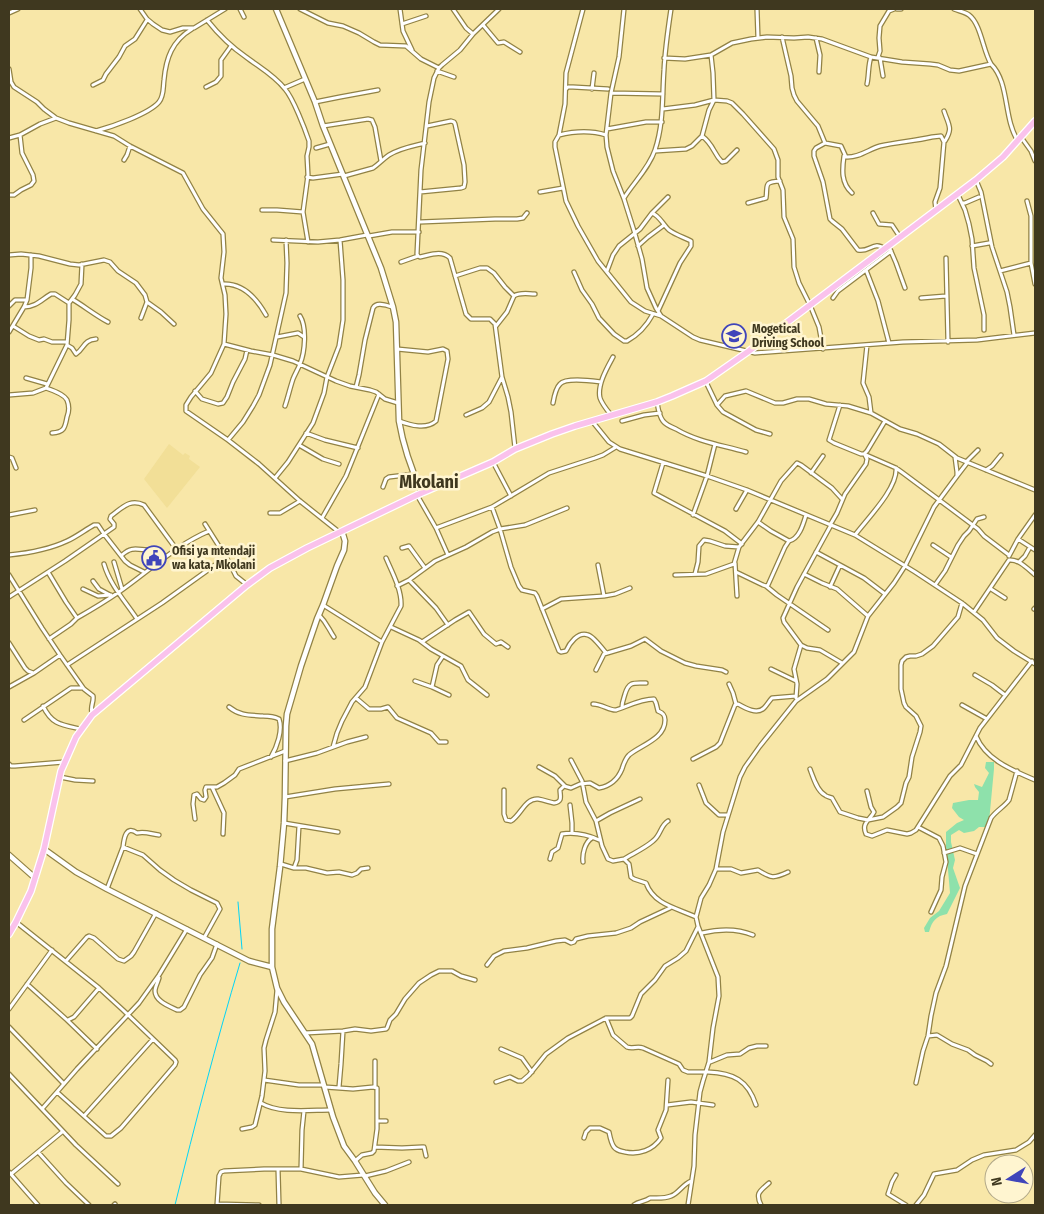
<svg xmlns="http://www.w3.org/2000/svg" width="1044" height="1214" font-family="'Fira Sans Condensed',sans-serif">
<style>
.built{fill:#f2df97}
.green{fill:#8ee1ab}
.lines{fill:none;stroke-linecap:round;stroke-linejoin:round}
.stream{stroke:#03d4f7;stroke-width:1}
.minor-casing{stroke:#918245;stroke-width:5.5}
.tertiary-casing{stroke:#918245;stroke-width:7}
.trunk-casing{stroke:#fff;stroke-width:8}
.minor{stroke:#fff;stroke-width:3}
.tertiary{stroke:#fff;stroke-width:4.5}
.trunk{stroke:#fac2ec;stroke-width:5.5}
.labels{text-anchor:middle;dominant-baseline:central;stroke-width:5;stroke-linejoin:round;paint-order:stroke}
.poi-label{font-size:12px;font-weight:bold;fill:#3f381f;stroke:#fff5d0;text-anchor:start}
.district-label{font-size:18px;font-weight:bold;fill:#3f381f;stroke:#fff5d0}
</style>
<rect width="100%" height="100%" fill="#f8e7a8"/>
<!-- built -->
<path class="built" d="M169,444L183,455L185,453L190,456L189,459L200,467L167,508L144,479Z"/>
<!-- green -->
<path class="green" d="M986,762H994V769L989,822L987,827H979L974,831L964,833L959,830L951,835V842L955,860L953,868L960,888L947,914C936,916 932,921 929,932H925L924,928L930,918L939,911L950,893L946,846V832L957,823L964,820L959,817L952,808L953,803L969,800H978L979,792L975,787L974,784L982,787L989,773L985,768Z"/>
<g class="lines">
<!-- stream -->
<path class="stream" d="M238,902L242,949
M175,1205C195,1124 216,1043 240,963"/>
<!-- minor casing -->
<g class="minor-casing">
<path id="minor" d="M140,9L147,19L153,24L162,30L170,32L183,28H194L225,9
M240,9L244,17
M300,9L328,23L343,26L359,33L374,42L380,45L406,46L421,59L439,68
M400,9L403,31L412,50
M453,9L466,28L473,34
M499,9L473,34L460,50L442,65L439,68L434,78L429,102L421,170L417,254L418,256L420,257C430,255 442,250 450,258L466,314L471,319H490L495,324L502,377L508,397L511,412L515,448
M583,9L566,73L565,104L559,135L555,142V147L566,201L578,226L598,261L631,302L645,311L661,316
M624,9L619,57L611,93L606,135L607,147L613,171L624,199L635,234L642,259L647,288L656,308L661,316L693,337L700,340L755,353L903,342L977,340L1035,333
M757,9L758,38
M897,9H901
M954,9C959,11 965,12 969,15C981,24 983,51 991,64
M9,13L18,9
M207,20C219,35 230,46 246,57C259,67 274,75 285,89C293,98 305,129 309,141V147L307,156L308,175L303,212L308,242
M402,24L426,16
M483,25L498,43L504,42L520,52
M782,37L791,76L792,88L794,95L797,101L818,126L825,143L841,146L846,157C859,158 869,149 880,146C897,142 915,141 932,137L941,136L944,142L940,188L935,202L936,210
M816,38L820,55L819,72
M878,57L880,51L879,38L880,26L889,11L894,9
M664,58L685,59L711,55L732,43L751,39L767,37L794,38L808,37L822,39L871,57L902,62L930,64L938,65L950,70L959,71L991,64C1010,83 1003,118 1018,141
M880,58L883,76
M9,69L11,82L14,87L37,102L44,109L56,118L69,123L114,136L130,146L183,173L203,209L223,234L224,252L221,278L225,295L226,314L224,344L211,373L191,397L186,405V411L228,440L259,464L300,501L339,532
M437,71L454,77
M867,84C869,75 868,65 871,57
M93,85L103,80L106,74L119,57L125,46L135,39L147,20
M206,87L216,82L221,76V60L231,46
M284,88L305,79
M566,89L568,87H573L608,89
M592,89L594,73
M611,93L663,94
M315,102L340,97L378,90
M663,109L695,105L714,100L727,101L732,103L743,114L774,149L778,160V177L783,190L784,217L793,239L794,267L799,283L810,305L819,327L823,349
M944,111C949,126 953,128 945,141
M323,126L368,119L372,120L375,127L381,161
M607,129L646,122H662
M96,131C111,127 149,114 159,102C164,96 163,88 164,80C166,58 172,41 192,29
M559,135C575,131 590,130 606,135
M702,136C714,145 713,153 722,162L726,161L737,150
M1021,137L1031,151L1035,161
M9,138L20,135L40,124L56,118
M825,143L816,148L814,151V156L823,182L830,219L832,221L842,229L858,250C869,253 874,240 885,249
M316,148L330,144
M655,151L686,149L692,146L702,136L709,110L714,100L713,73L711,55
M844,156C842,170 841,183 852,193
M124,160L127,155L130,146
M344,176L373,168C379,164 383,159 389,155C400,148 413,146 425,143
M307,177L313,178L343,174
M976,180L981,192L992,247L1007,292L1010,307L1014,335
M420,192L461,188L464,187L465,182L464,165L455,124L454,122L451,121L427,126
M540,192L563,188
M9,195H14L21,190L31,185L34,181L33,175L22,153L20,135
M958,195L965,210L969,224L972,239L974,268L984,315V330
M624,198C634,182 649,168 655,150C664,123 662,97 664,70C665,49 668,29 671,9
M1027,201L1031,216V263L1035,284
M748,203L766,198C768,185 763,182 780,181
M962,203H965L979,197
M262,210H277L303,212
M652,213C660,216 663,225 669,230C676,235 683,237 691,241V246L680,263L658,311
M873,213L879,224L892,225L900,237
M420,222L495,219H517L523,218L527,213
M635,233L640,229L652,213L668,197
M369,236L392,232H419
M273,240L318,242L340,240L367,235
M638,246L648,237L664,225
M972,246L989,243
M890,249L896,263L905,288
M9,255L21,254L39,256L70,264L79,265L104,260L110,262L118,271L136,283L145,295L147,302L141,318
M946,258L948,342
M401,262L418,256
M866,270L878,301L889,343
M607,271L613,255L619,246L634,234
M1000,271L1031,263
M574,272L582,290L592,304L599,318L614,334L624,341H627C638,335 647,325 653,314
M455,276L480,268H487L494,273L505,287L514,296
M223,284C243,283 257,299 266,315
M833,298L838,291L891,251
M921,298L946,296
M72,299C84,306 95,315 108,322
M147,302L161,312L174,324
M9,306L15,300H26
M24,307C36,307 42,299 51,294H55L69,303
M13,326L29,336L39,340L44,339L52,342H67
M496,326L507,312L514,296C520,292 528,294 535,294
M9,332L24,307L27,300L31,268V255
M277,337L298,333L304,337
M224,344L251,351L273,355L293,361L336,381L350,386L370,390L376,392L385,399L398,403
M67,345L72,348L76,354C85,348 83,340 96,339
M867,345L863,383L869,397L871,413L900,429L917,434L939,444L957,458L1035,490
M397,349L428,352L443,349L447,351L448,359L436,421C426,430 410,425 399,421
M26,378L47,384
M706,382L717,405L723,412L756,430L770,434
M356,387L359,375L365,340L373,308C377,301 387,306 393,307
M46,388C52,390 64,394 67,400C69,405 69,412 67,417C65,427 65,432 52,433
M195,391L202,399L218,404L223,403L227,397L233,382L245,359L247,350
M9,395L33,393L46,388L67,345L69,320V303L75,295L81,284L82,264
M657,402C658,408 659,416 663,421C666,425 671,427 676,429C698,442 722,445 746,452
M553,403C554,397 556,388 560,384C566,377 593,381 601,382
M717,405L725,396L746,391L775,403H783L797,399H809L826,404L848,406L871,413
M840,405L829,440L834,443L861,454H864L867,451L885,421
M285,406C288,397 290,388 293,379C295,374 298,369 300,364C305,352 307,327 300,316
M466,415L482,408L489,402L502,377
M611,415C607,410 602,404 600,398C597,385 607,368 613,357
M592,421L609,442L620,449L707,476L747,490L855,535L915,572L962,603L983,620L997,638L1014,651L1035,664
M622,421L644,415L660,413
M306,433L325,440L358,448
M228,440L243,422L253,406L259,395L270,365L286,293L287,263L286,240
M299,445L323,459L339,464
M864,454L896,468L903,473L946,505L978,529L984,536L1009,555
M9,457L12,458L16,468
M493,462L511,496
M966,462L978,450
M663,463L654,493L725,531L742,544
M986,470L992,466L1001,455
M811,473L823,456
M957,476L967,463
M275,478L288,462L313,423L324,393L327,377L339,346L343,320V280L340,240
M383,487L386,479L389,477L414,474
M417,495L436,528L448,555
M492,507L500,529L511,567L519,586L522,590L535,593L537,596L559,651L561,652L566,651C569,644 578,631 588,635C593,636 602,648 606,653
M736,509L747,490
M270,513H280L300,501
M9,515L35,510
M693,515L707,476L715,444
M322,518L346,476L379,394
M758,522L771,531L789,541
M205,524L229,562L236,576L246,584
M830,525L837,513L845,494L866,464L867,459L865,455
M831,525L797,587L783,618L784,622L801,645L807,648L820,650L842,663
M436,528L492,507L549,473L595,458L603,455L616,447
M855,535C867,519 898,488 896,468
M1018,539L1035,550
M933,545L951,557
M402,548L409,546L425,568
M816,552L864,578L885,594
M9,555C29,553 48,550 67,541C76,537 85,530 94,525H98L104,534L114,527V524L110,519L111,516C122,508 130,498 144,505L177,550
M122,555C131,547 135,549 147,550
M1009,556L1018,539L1035,515
M114,562L122,589
M1019,562L1025,556L1030,547
M735,563L737,596
M104,564C110,585 125,601 137,619
M598,565L604,596
M48,572L66,602L77,618
M736,572L763,585L766,586L768,585L785,547L789,541C799,539 803,525 806,515
M695,574L698,562L699,546L704,540L710,541L725,546L739,547
M804,574L822,583L837,589L868,616
M9,575L42,628L60,655L84,689L93,696C94,703 90,705 92,714
M675,575L706,574L734,564L739,547L758,522L781,481L797,463L801,465L832,488L842,499
M409,580L436,608L448,625
M93,581L99,589L110,595
M935,585L945,571L958,545L964,536L969,531L977,519L984,517
M397,586L409,580L435,561L466,547L492,532L500,529L525,525L567,508
M766,586L777,595L828,630
M830,587L840,565
M83,589L98,596L111,595
M991,589L1005,598
M9,597L65,561L104,534L125,561L130,565L144,572
M323,605L382,642
M542,609L561,599L604,596L615,594L630,588
M1034,609L1035,608
M974,612L1009,560C1019,559 1028,569 1035,575
M319,615C327,623 328,628 334,637
M391,627L419,640L431,649L461,666L468,680L487,695
M49,639L71,624L77,618C91,610 106,601 119,592C149,571 176,545 209,531
M422,642L455,620L469,612L484,634L496,644L501,642L508,647
M9,643L25,668L28,671L33,673
M67,665L162,603L215,565L221,562H229
M771,669L796,681
M596,670L604,654L631,646L645,639L661,651L685,663L696,666L722,670L726,672
M975,675L992,685L1005,695
M415,681L432,687L449,695
M729,684L733,693L736,704
M9,687L34,673L60,655
M432,687L437,665L443,656
M356,698L369,709H381L388,707L397,718L431,733L439,742H446
M796,698L797,684L794,669L801,645
M962,705L987,719
M43,706C52,725 62,725 81,729
M229,707C240,716 250,715 263,716C269,716 273,716 279,719C283,730 277,747 271,757
M622,707C622,702 624,698 625,694C629,681 634,683 646,683
M24,720L71,688H82
M976,736C986,760 1012,770 1035,780
M333,747L337,733L342,721L352,702L365,687L382,642L401,606C402,590 392,572 386,558
M693,759L716,747L720,743L735,705L738,704C745,708 757,715 764,708C767,705 769,701 772,698L796,696
M571,760L582,781L586,802L596,821L602,846L608,859L613,861L624,859L629,864L631,877L634,879L646,883C654,905 677,908 696,917
M285,761L317,753L347,742L366,737
M9,764L11,766H15L64,762
M539,767L555,776L565,786
M810,769C813,777 817,791 825,795C825,796 832,798 832,798L840,812L858,818L868,820L883,817L897,807L901,803L906,783L909,777L912,757L920,732L921,726L916,716L906,707L904,703L901,689V665L902,661L906,657L910,656H916L922,654L933,646L958,617L962,603
M60,777L75,780L93,781
M699,785L706,803L719,815H728
M212,787L224,813L223,834
M504,790V814L506,820L511,821C521,815 525,798 538,799C544,800 549,802 554,803C563,802 560,796 560,790L564,786L571,788L580,784L590,783L599,788C610,786 618,779 622,769C624,763 625,759 629,755C641,745 665,739 665,720C665,715 663,713 658,711L656,703L654,699C641,699 628,706 616,710C610,711 602,704 593,704
M867,791L871,807L874,812C870,820 861,823 866,834L872,836L887,830L907,834L911,833L916,830L950,776L961,765L980,728L1032,661
M285,797L335,789L389,784
M570,805L572,823V833
M195,819L193,804L194,795L197,794L201,799L204,800L206,797L205,790L206,787H217L224,783L235,775L239,769L285,751
M596,821L610,813L640,799
M284,823L338,832
M918,827L939,838L943,846L946,862L942,877L941,890L931,912
M123,847C124,838 126,825 137,833C145,831 151,834 159,835
M944,853L960,848L977,854
M550,859L552,852L558,848L562,834C575,832 588,835 599,840
M624,859C634,853 645,848 653,841C661,835 660,826 668,821
M583,862C582,854 585,842 592,838
M281,864L294,868H306L327,873L339,872L352,875L357,873L361,869L368,868
M294,868L297,860L299,826
M716,869H731L741,873L758,870C771,878 773,879 788,872
M107,889L123,847L143,855L160,870L174,880L191,890L217,903L220,909L204,938
M16,922L99,988L123,1010L175,1060L176,1062L175,1065L121,1128L111,1136H106L57,1092
M702,933C719,929 736,928 753,935
M66,961L87,937L89,936L94,938L118,959L124,961L131,956L134,952L156,913
M487,965L494,956L504,951L527,948L556,941L565,940L571,943L574,942L576,939L588,936L616,933L631,928L640,922L670,908
M159,978C158,982 155,987 155,991C155,1001 169,1006 177,1010H180L184,1007L200,975L212,958L217,944
M27,984L67,1020L97,1049
M9,1009L52,950
M606,1018L613,1035L627,1047C632,1049 638,1046 643,1048L679,1064L683,1070L688,1072C694,1072 701,1072 708,1072C733,1073 748,1080 756,1105
M68,1020L74,1017L99,988
M9,1027L64,1084
M305,1033L343,1031L355,1029L371,1031L386,1029L387,1028L390,1020L396,1014L405,999L419,983L431,975L439,971H452L461,976L475,980
M928,1036L937,1035L952,1044L968,1050L975,1055L987,1061L991,1064
M501,1049L522,1058L532,1072
M375,1061V1087
M710,1062L727,1055L740,1054L749,1048L757,1046H766
M9,1074L76,1145L118,1184
M264,1080L299,1085H324
M496,1082L510,1077L518,1081H522L529,1075L546,1054L568,1038L606,1018H630L632,1016L641,994L655,980L665,966L678,958L686,951L698,927
M916,1083L923,1051L928,1036L931,1016L936,993L946,966L965,886L991,818C997,810 1004,807 1009,800L1017,771
M325,1087L353,1089L373,1087L377,1088V1129L374,1151L372,1153L362,1155L355,1161
M339,1087L341,1064L343,1031
M261,1103C279,1114 310,1110 331,1110
M667,1105L691,1102L713,1105
M42,1109L77,1069L139,1003L159,975L187,929
M84,1116L153,1039
M377,1121H386
M242,1129L252,1127L255,1125L262,1096L265,1071L264,1048L266,1040L275,1012L277,990
M584,1138L586,1132L590,1128H600L609,1132C610,1137 611,1143 614,1147C617,1151 621,1151 625,1152C639,1155 653,1150 661,1138L658,1130L666,1110L668,1080
M375,1147L402,1148L422,1147H424L426,1156
M38,1152L66,1183L89,1205
M278,1169L279,1205
M301,1169L302,1130L304,1111
M9,1172L38,1205
M11,1174L62,1132
M896,1175L892,1182L888,1194L906,1205
M365,1176L386,1171L409,1162
M217,1204L259,1205
M114,1205L115,1204
M217,1205L219,1176L221,1172L224,1171L264,1169H301L339,1177L363,1175
M634,1205C639,1201 645,1202 650,1198C656,1198 664,1199 671,1196C678,1194 682,1185 691,1181
M688,1205L694,1166L695,1135L700,1092L703,1081L709,1062L713,1028L719,996L718,977L698,926L696,917L701,898L709,885L716,869L723,832L740,777L745,767L760,746L796,701L827,679L854,652L868,616L894,583L905,566L934,507L957,476V472L955,457
M761,1205C755,1193 760,1191 769,1183
M916,1205L924,1195L934,1174L957,1170L972,1160L984,1155L1016,1150L1029,1142L1035,1135"/>
</g>
<!-- tertiary casing -->
<g class="tertiary-casing">
<path id="tertiary" d="M276,9L315,102L323,126L381,268L393,307L396,322L399,421C403,445 412,471 422,493
M342,531L345,541L344,550L337,566L323,605L317,619L301,666L287,714L286,726L285,797L284,823L280,867L272,929V967L277,988L284,1002L312,1044L333,1117L344,1146L355,1161L375,1193L385,1205
M44,849L76,872L107,889L249,961L272,967
M9,855L35,878"/>
</g>
<!-- trunk casing -->
<g class="trunk-casing">
<path id="trunk" d="M9,934L16,922L31,891L35,878L44,849L61,771L76,737L92,715L247,585L270,568L307,548L417,495L493,462L515,449L552,434L575,426L657,402L672,396L706,381L749,351L976,180L1003,157L1035,121"/>
</g>
<!-- minor -->
<use href="#minor" class="minor"/>
<!-- tertiary -->
<use href="#tertiary" class="tertiary"/>
<!-- trunk -->
<use href="#trunk" class="trunk"/>
</g>
<!-- icons -->
<defs>
<g id="university-ring" transform="scale(1.25)"><circle r="9.5" fill="#fff5d0" stroke="#4045ba" stroke-width="1.5"/><path d="M0-5L7-2L0 1L-7-2ZM-4 1L0 2.5L4 1V4Q0 6-4 4Z" fill="#4045ba"/></g>
<g id="civic-ring" transform="scale(1.25)"><circle r="9.5" fill="#fff5d0" stroke="#4045ba" stroke-width="1.5"/><path d="M-.6-6.5H3V-4.5H.6V-3L4-1V1h2V6H-6V1h2V-1L-.6-3ZM-1.2 2.5V6h2.4V2.5Z" fill="#4045ba"/></g>
</defs>
<g fill-rule="evenodd">
<use href="#university-ring" x="734" y="336"/>
<use href="#civic-ring" x="154" y="558"/>
</g>
<g class="labels">
<!-- poi labels -->
<g class="poi-label">
<text x="752" y="329">Mogetical<tspan x="752" dy="14">Driving School</tspan></text>
<text x="172" y="551">Ofisi ya mtendaji<tspan x="172" dy="14">wa kata, Mkolani</tspan></text>
</g>
<!-- district labels -->
<g class="district-label">
<text x="429" y="482">Mkolani</text>
</g>
</g>
<!-- border -->
<rect width="1044" height="1214" fill="none" stroke="#3f381f" stroke-width="20"/>
<!-- north arrow -->
<g transform="translate(1009 1179) rotate(259)"><circle r="24" fill="#fff5d0" stroke="#b2a989"/>
<path d="M0-4L9 19L0 12L-9 19Z" fill="#4045ba"/>
<text y="-8" font-size="14" font-weight="bold" text-anchor="middle" fill="#3f381f">N</text>
</g>
</svg>
